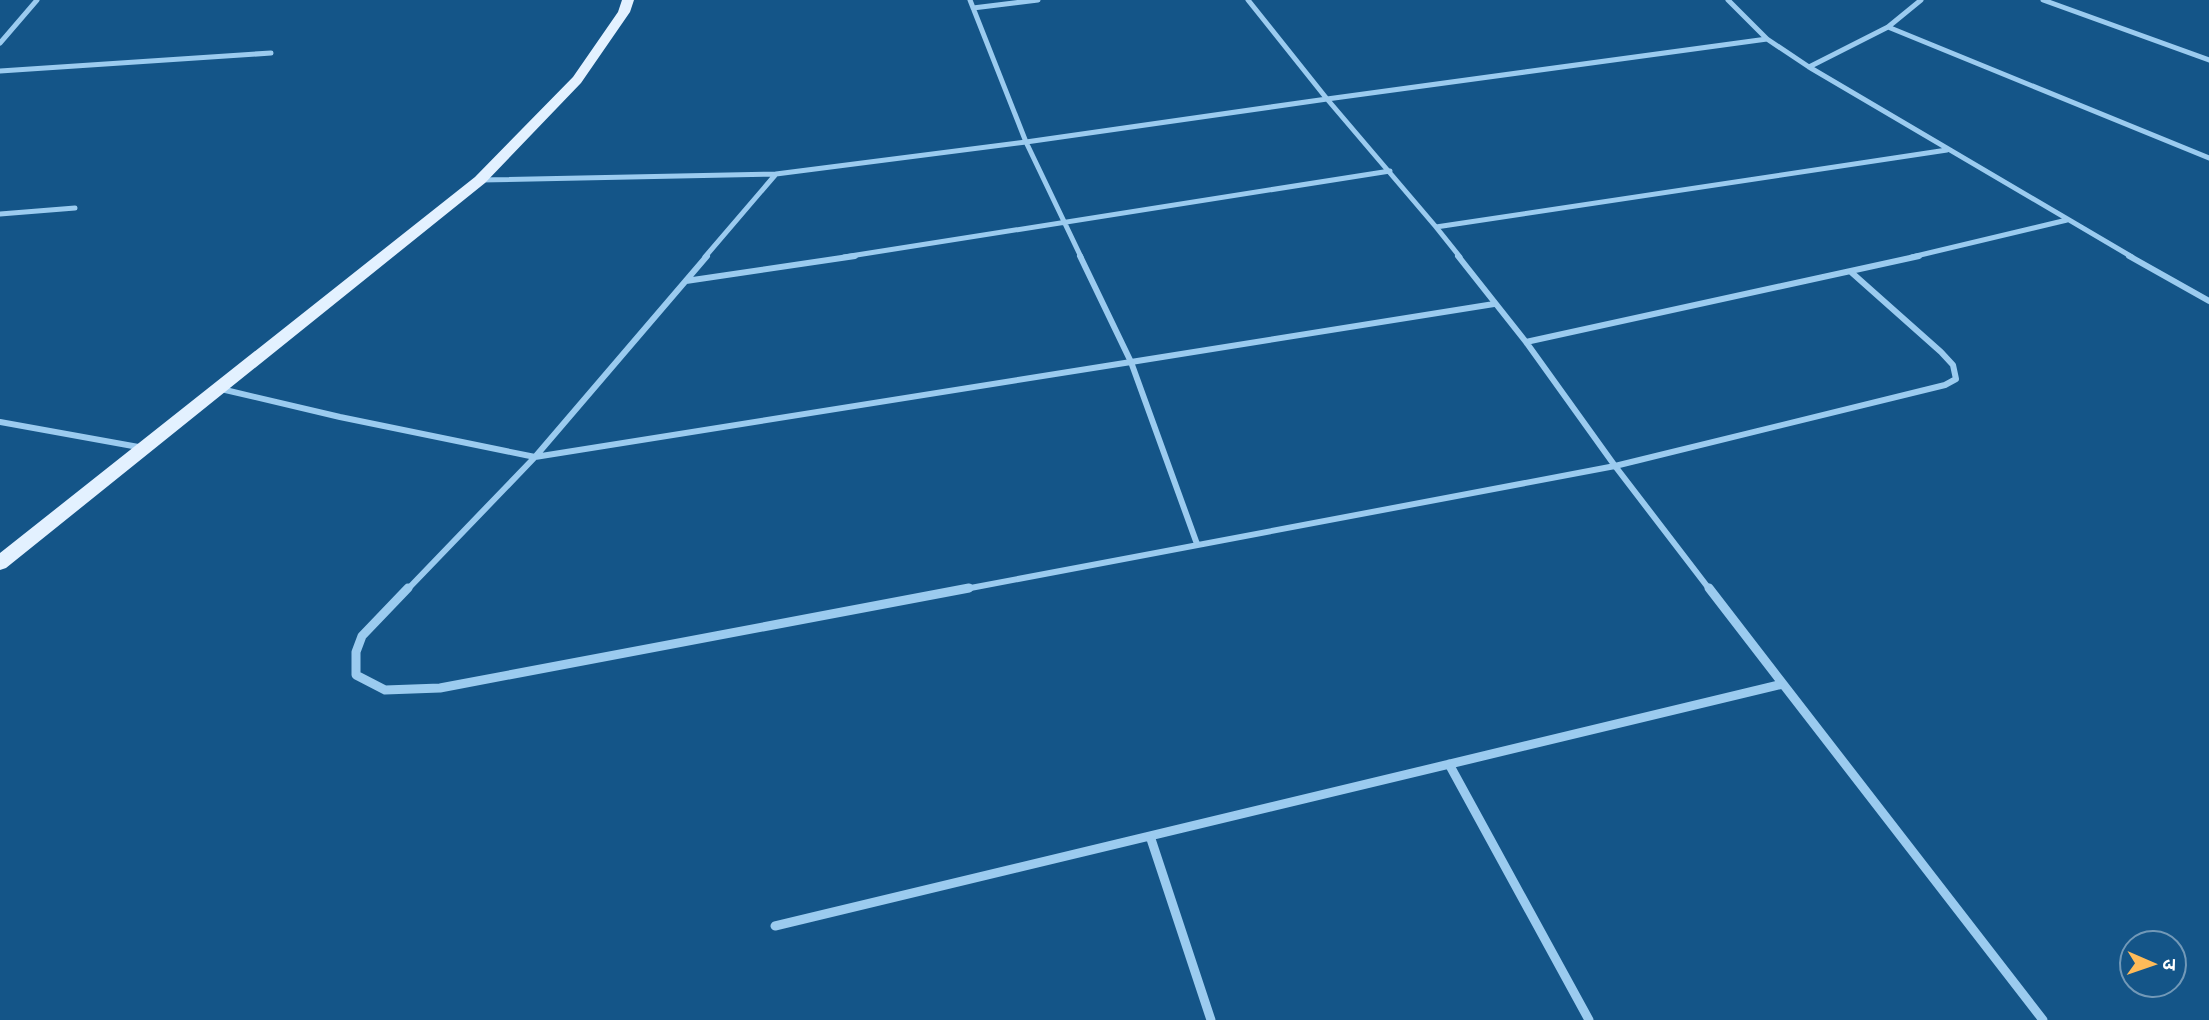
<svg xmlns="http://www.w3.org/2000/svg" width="2209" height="1020" font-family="Figtree,'Noto Sans Devanagari',sans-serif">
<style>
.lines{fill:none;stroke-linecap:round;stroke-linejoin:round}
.street-far2{stroke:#9bcbef;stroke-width:5}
.street-far1{stroke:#9bcbef;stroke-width:6}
.street{stroke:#9bcbef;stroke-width:9}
.primary{fill:#e3f1ff;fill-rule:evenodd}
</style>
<rect width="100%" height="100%" fill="#145588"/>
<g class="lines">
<!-- street-far2 -->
<path class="street-far2" d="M970,0L1026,142L1327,99
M1248,0L1327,99
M1728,0L1767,39L1809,67L2132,257
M2043,0L2209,60
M973,8L1038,0
M1888,27L2209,158
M0,43L37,0
M1809,67L1888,27L1921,0
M0,71L271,53
M480,180L776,174
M0,214L75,208
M1436,227L1327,99L1767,39
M705,257L776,174L1026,142L1081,257
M844,257L1390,171
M1460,257L1436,227L1947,150
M1912,257L2067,220"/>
<!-- street-far1 -->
<path class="street-far1" d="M707,256L535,457L1131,362
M1080,256L1131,362
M1458,256L1526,342L1919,256
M2129,256L2209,301
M686,281L855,256
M1526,342L1615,466L1710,590
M1131,362L1197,544
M1131,362L1494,304
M221,389L340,417L535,457
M0,422L144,448
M407,590L535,457
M960,590L1615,466L1945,385L1956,379L1953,365L1941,352L1851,272"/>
<!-- street -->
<path class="street" d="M408,588L362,636L356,652V675L385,690L440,688L969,588
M1783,684L2043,1020
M1449,764L1589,1020
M1150,836L1211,1020
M775,926L1783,684L1709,588"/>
<!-- primary -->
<path class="primary" d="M622,0H634L630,12L581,83L485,183L6,568L0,570V553L475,177L573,77L618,12Z"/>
</g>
<!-- north arrow -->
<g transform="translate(2153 964) rotate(92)"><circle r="33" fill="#145588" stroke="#7299b8" stroke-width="2"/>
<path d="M0-5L12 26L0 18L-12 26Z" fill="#ffbb59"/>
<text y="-10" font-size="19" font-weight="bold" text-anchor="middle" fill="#ffffff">उ</text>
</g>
</svg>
